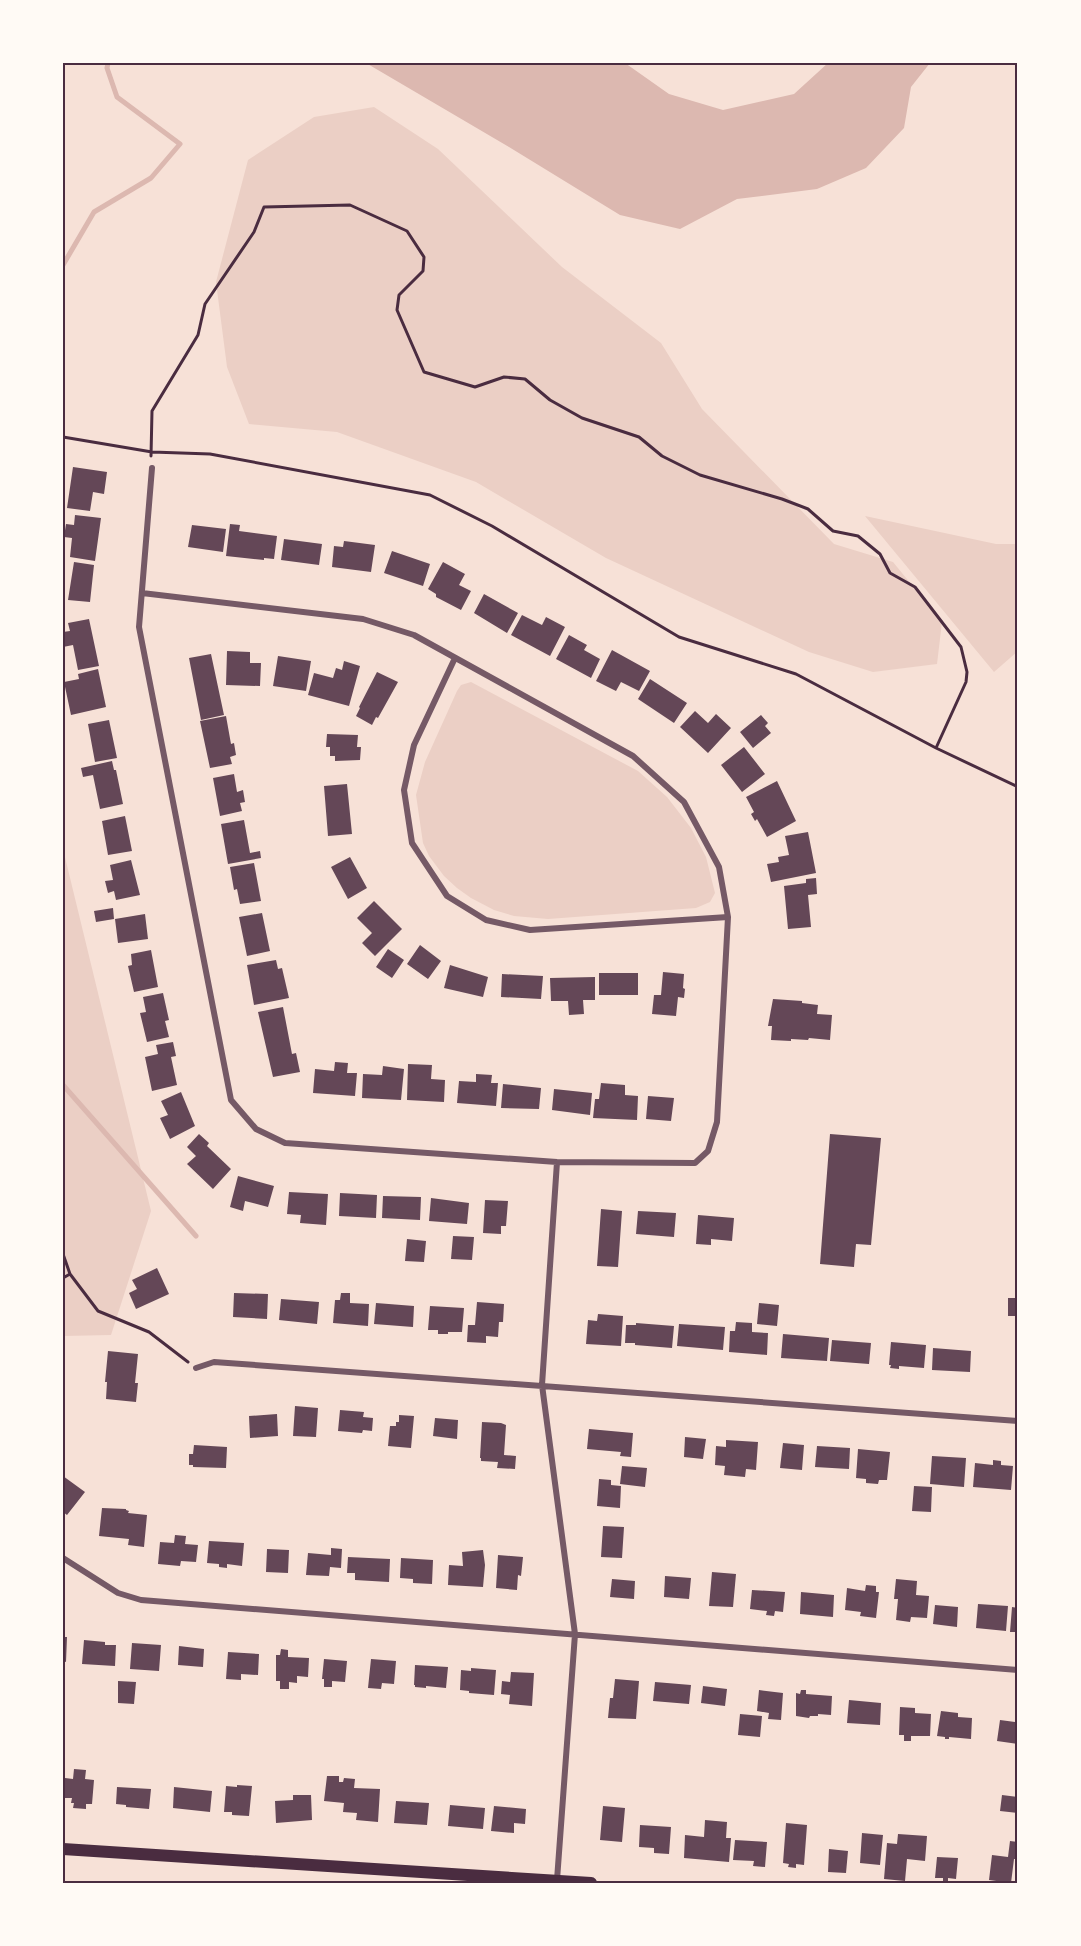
<svg xmlns="http://www.w3.org/2000/svg" width="1081" height="1946" font-family="Mulish,sans-serif">
<style>
.green{fill:#ebcfc5}
.water{fill:#dcb8b0}
.lines{fill:none;stroke-linecap:round;stroke-linejoin:round}
.stream{stroke:#dcb8b0;stroke-width:5}
.building{fill:#644757}
.path{stroke:#4a2c40;stroke-width:3}
.minor{stroke:#755966;stroke-width:6}
.secondary{stroke:#4a2c40;stroke-width:12}
.neatline{fill:none;stroke:#4a2c40;stroke-width:2}
</style>
<rect width="100%" height="100%" fill="#f7e1d7"/>
<!-- green -->
<path class="green" d="M374,107L438,149L562,267L661,343L702,409L834,544L893,562L942,622L937,664L873,672L809,652L606,558L476,482L337,432L249,424L227,367L216,282L248,160L314,117Z
M865,516L996,544H1018V651L994,672Z
M471,682L638,771L667,797L691,828L706,857L715,893L710,902L696,908L548,919L514,916L494,910L471,898L457,888L444,876L429,856L423,843L416,795L425,762L457,691L461,685Z
M63,849L151,1211L111,1335L63,1336Z"/>
<!-- water -->
<path class="water" d="M366,63H625L669,94L723,110L794,94L828,63H930L911,87L904,128L866,168L817,189L737,199L680,229L620,215L509,147Z"/>
<g class="lines">
<!-- stream -->
<path class="stream" d="M63,265L94,212L151,178L180,144L117,97L107,68L108,63
M63,1085L196,1236"/>
</g>
<!-- building -->
<path class="building" d="M73,467L107,472L104,494L93,492L90,511L67,508Z
M75,515L101,518L95,561L70,557L72,538L64,537L66,524L74,525Z
M230,524L240,525L239,531L277,536L274,559L264,558V560L226,556Z
M192,525L226,529L223,552L188,547Z
M284,539L322,544L319,565L281,560Z
M344,541L375,545L371,572L332,567L334,546L343,547Z
M392,551L430,564L423,586L384,573Z
M74,562L94,565L90,602L68,600Z
M443,562L465,574L459,585L471,591L461,610L436,597V594L428,589Z
M484,594L518,613L507,633L474,613Z
M522,615L542,625L546,617L565,627L550,656L511,635Z
M89,619L99,666L78,670L73,645L63,647V632L70,631L68,623Z
M569,635L587,645L584,650L600,659L591,678L556,659Z
M612,650L650,671L639,691L621,682L616,691L596,681Z
M227,651L250,652V663H261L260,686L226,685Z
M211,654L224,715L201,720L189,658Z
M278,656L311,661L306,691L273,686Z
M344,661L360,666L349,706L308,695L314,673L333,678L336,668L342,670Z
M98,669L106,707L71,715L64,682L79,679L78,674Z
M377,672L398,682L378,718L376,717L372,725L356,716L360,708L359,707Z
M650,679L687,703L674,723L638,699Z
M695,711L708,723L716,714L731,728L708,753L680,727Z
M761,715L768,723L765,726L771,733L753,748L740,732Z
M226,716L231,744L234,743L236,755L230,757L232,764L210,768L200,721Z
M109,720L117,758L95,762L88,724Z
M327,734L358,735L357,747H361L360,760L335,761V756H330V747H326Z
M744,747L765,774L742,792L721,765Z
M112,761L114,770H116L123,804L100,809L93,775L83,777L81,768Z
M234,774L237,792L243,790L245,802L240,803L242,811L220,816L213,778Z
M777,781L796,821L767,837L757,819L755,821L751,814L754,812L746,797Z
M347,784L352,834L328,836L324,786Z
M125,816L132,851L108,855L102,821Z
M244,820L250,853L260,851L261,858L228,864L221,824Z
M808,832L816,873L771,882L767,864L779,862L778,857L789,855L785,836Z
M350,857L367,888L348,899L331,867Z
M131,860L140,895L116,900L114,891L108,893L105,881L113,880L110,865Z
M254,863L261,901L240,904L237,889L234,890L230,867Z
M816,878L817,894L808,895L811,927L788,929L784,886L806,883V879Z
M374,901L402,929L375,956L362,943L372,933L357,918Z
M113,908L114,919L96,922L94,911Z
M262,913L270,951L247,956L239,917Z
M145,914L148,939L118,943L115,919Z
M420,945L441,961L428,979L407,964Z
M388,949L404,960L392,978L376,967Z
M151,950L158,987L134,992L128,966L132,965L131,954Z
M276,960L278,969L282,968L289,998L254,1005L247,965Z
M450,965L488,977L483,997L444,988Z
M663,972L684,974L683,988L685,989L684,998L678,997L676,1016L652,1014L654,995H661Z
M599,973H638V995H599Z
M502,974L543,976L541,999L501,997Z
M595,977V1000H583L584,1014L569,1015L568,1001H551L550,978Z
M163,993L169,1020L165,1021L169,1037L147,1042L140,1013L146,1012L143,997Z
M773,999L802,1001V1003L818,1005L817,1014L832,1015L830,1040L809,1038L808,1040L791,1039V1041L771,1040L772,1026H768Z
M283,1007L292,1054L296,1053L300,1072L273,1077L258,1012Z
M173,1042L176,1056L171,1057L177,1085L152,1091L145,1057L158,1054L156,1045Z
M335,1062L348,1063L347,1073H357L355,1096L313,1093L315,1069L334,1071Z
M408,1064L432,1065L431,1079L445,1080L444,1102L407,1100Z
M383,1066L404,1069L401,1100L362,1098L363,1074L382,1075Z
M476,1074L492,1075L491,1083H498L496,1106L457,1103L459,1081L476,1082Z
M601,1083L625,1085V1095L638,1096L637,1120L593,1118L595,1099H599Z
M503,1084L541,1088L539,1109L501,1108Z
M554,1089L592,1093L590,1115L552,1110Z
M181,1092L195,1126L170,1139L160,1118L168,1115L161,1101Z
M648,1096L674,1098L671,1121L646,1119Z
M199,1134L209,1143L207,1146L231,1169L213,1189L187,1164L196,1156L187,1147Z
M830,1134L881,1138L871,1245L856,1244L854,1267L820,1264Z
M238,1176L274,1186L268,1207L245,1201L243,1211L230,1207Z
M289,1192L328,1194L326,1225L300,1223L301,1215L287,1214Z
M340,1193L377,1195L376,1218L339,1216Z
M383,1196L421,1197L420,1220L382,1218Z
M431,1198L469,1203L467,1224L429,1221Z
M485,1200L508,1201L506,1226H501V1234L483,1233Z
M601,1209L622,1211L618,1267L597,1266Z
M638,1211L676,1213L674,1237L636,1234Z
M698,1215L734,1218L732,1241L711,1239V1245L696,1244Z
M453,1236L474,1237L472,1260L451,1259Z
M407,1239L426,1241L424,1262L405,1261Z
M157,1268L169,1294L136,1309L129,1293L137,1289L132,1280Z
M234,1293L268,1294L267,1319L233,1317Z
M341,1293H350V1303L369,1304L368,1326L333,1323L335,1300H340Z
M1008,1298H1018V1316H1008Z
M281,1299L319,1302L317,1324L279,1320Z
M477,1302L504,1304L503,1322H499L498,1337L486,1336V1343L467,1342L468,1325H475Z
M376,1303L414,1306L413,1327L374,1324Z
M759,1303L779,1305L777,1326L757,1324Z
M430,1306L464,1308L462,1332H448V1334H438V1330H428Z
M598,1314L623,1316L621,1346L586,1344L588,1320L597,1321Z
M736,1322L752,1323V1332L768,1333L767,1355L729,1352L730,1331H735Z
M636,1323L674,1326L672,1348L635,1345V1343H625L626,1325H636Z
M679,1324L725,1327L723,1350L677,1346Z
M783,1334L829,1338L827,1361L781,1358Z
M832,1340L871,1343L869,1364L830,1361Z
M891,1342L926,1345L924,1368L899,1366V1369L890,1368L891,1365H889Z
M933,1348L971,1351L970,1372L932,1370Z
M108,1351L138,1354L135,1383H138L136,1402L106,1399L107,1382H105Z
M295,1406L318,1408L316,1437L293,1436Z
M340,1410L364,1412L363,1417L373,1418L372,1431L363,1430L362,1433L338,1431Z
M277,1414L278,1436L250,1438L249,1416Z
M399,1415L414,1416L411,1448L388,1446L390,1426H396V1422H399Z
M435,1418L458,1420L457,1439L433,1436Z
M482,1422L501,1423L506,1425L504,1455L516,1456L515,1469L497,1468L498,1462L481,1461V1458H480Z
M589,1429L633,1433L631,1457L620,1456L621,1452L587,1449Z
M685,1437L706,1439L703,1459L684,1457Z
M726,1440L758,1442L756,1470L746,1469L745,1477L724,1475L725,1466L715,1465L716,1446L726,1447Z
M783,1443L804,1445L802,1470L780,1468Z
M194,1445L227,1447L226,1468L193,1467V1465H189V1454H193Z
M817,1446L850,1448L849,1469L815,1467Z
M858,1449L890,1452L887,1480H879L878,1484L866,1483V1479L856,1478Z
M932,1456L966,1458L964,1487L930,1484Z
M993,1460L1001,1461V1465L1013,1466L1011,1490L973,1487L975,1463L993,1465Z
M622,1466L647,1468L645,1487L620,1484Z
M63,1476L85,1492L67,1515L63,1512Z
M599,1479L611,1480V1485L621,1486L620,1508L597,1506Z
M914,1486L932,1487L931,1512L912,1511Z
M102,1508L126,1509V1510L129,1511L128,1513L147,1515L144,1547L128,1545L129,1539L99,1536Z
M603,1526L624,1527L622,1558L601,1557Z
M175,1535L186,1536L185,1544L198,1545L196,1562L181,1561L180,1566L158,1564L160,1542L174,1543Z
M209,1541L244,1543L242,1566L227,1564V1568L219,1567V1564L207,1563Z
M331,1548L342,1549L341,1568L330,1567L329,1576L306,1575L308,1553L331,1555Z
M267,1549L289,1550L288,1573L266,1572Z
M483,1550L485,1565L483,1587L448,1585L449,1565L463,1566L462,1552Z
M498,1555L523,1557L521,1576L518,1575L517,1590L496,1588Z
M348,1557L390,1559L389,1582L355,1580V1573H347Z
M401,1558L433,1560L432,1584L413,1583V1579L400,1578Z
M712,1572L736,1574L733,1607L709,1606Z
M665,1576L691,1578L689,1599L664,1597Z
M612,1579L635,1581L634,1599L610,1597Z
M896,1579L917,1581L916,1595L929,1596L927,1618L911,1617L910,1622L896,1620L898,1599H894Z
M866,1585L876,1586V1592H879L876,1618L860,1616L861,1612L845,1610L847,1588L865,1591Z
M752,1590L785,1592L783,1612L775,1611L774,1616L766,1615L767,1611L750,1609Z
M801,1592L834,1595L833,1617L800,1614Z
M978,1604L1008,1606L1006,1631L976,1628Z
M935,1605L958,1607L957,1627L933,1624Z
M1012,1607L1018,1608V1632H1010Z
M63,1637H67L66,1662L63,1661Z
M84,1640L105,1642V1645H116L115,1666L82,1664Z
M132,1643L161,1645L159,1671L130,1669Z
M179,1646L204,1649L203,1667L178,1665Z
M281,1649L288,1650V1657L309,1658L308,1677L297,1676V1683L289,1682V1689H280V1681H276V1655H280Z
M228,1652L259,1654L258,1675L241,1674V1680L226,1679Z
M324,1659L347,1661L345,1682L332,1681V1687H324V1679H322Z
M371,1659L396,1661L394,1684L382,1683L381,1689L368,1688Z
M415,1665L448,1667L446,1688L426,1686V1688L415,1687V1685H414Z
M471,1668L496,1670L494,1695L469,1693V1691L460,1690L461,1670L471,1671Z
M511,1672L534,1673L532,1706L509,1704L510,1695L501,1694L502,1681L510,1682Z
M615,1679L639,1681L636,1719L608,1718L610,1698H613Z
M118,1681L136,1682L134,1704L118,1703Z
M655,1682L691,1685L689,1704L653,1701Z
M703,1686L727,1689L725,1706L701,1703Z
M759,1690L783,1693L781,1720L768,1719L769,1713L757,1711Z
M801,1690H806V1694L832,1696L831,1715L818,1714V1716H810L809,1718L796,1716V1693L800,1694Z
M849,1700L881,1703L880,1725L847,1723Z
M900,1707L915,1708V1713L931,1714L930,1736H911V1741H904V1735H899Z
M941,1711L958,1713V1717L972,1718L971,1739L949,1737V1739H945V1737L937,1736Z
M740,1714L762,1716L760,1737L738,1735Z
M1016,1716L1018,1717V1744L997,1741L1000,1720L1015,1722Z
M74,1769L86,1770L85,1779L94,1780L92,1804H86V1809L73,1808L74,1803H71L72,1798H64L65,1778L73,1779Z
M327,1776H339V1782H343L344,1778L355,1779L354,1788L380,1789L378,1822L356,1820L357,1813L343,1812L344,1803L324,1801Z
M237,1785L252,1786L249,1816L232,1815V1812H224L226,1786L237,1787Z
M117,1787L151,1789L149,1809L126,1807V1805L116,1804Z
M174,1787L212,1791L210,1812L173,1808Z
M293,1795H311L312,1820L276,1823L275,1801L293,1800Z
M1002,1795L1018,1797V1813L1000,1811Z
M396,1801L429,1803L427,1825L394,1823Z
M450,1805L485,1808L483,1829L448,1826Z
M494,1806L526,1809L525,1824L514,1823V1833L491,1831Z
M603,1806L625,1808L622,1842L600,1840Z
M705,1820L727,1822L726,1838H731L729,1862L684,1858L685,1835L704,1837Z
M786,1823L807,1825L804,1865L796,1864V1868L788,1867L789,1864L783,1863Z
M640,1825L671,1827L669,1854L654,1853V1848L639,1847Z
M862,1833L883,1835L880,1865L860,1863Z
M898,1834L927,1836L925,1861L907,1859L905,1881L884,1879L887,1843L897,1844Z
M735,1840L767,1842L765,1867L753,1866L754,1861L733,1860Z
M1010,1841L1018,1842V1859H1014L1011,1883L989,1880L992,1855L1008,1857Z
M829,1849L848,1851L846,1873L828,1872Z
M937,1857L958,1858L956,1879L948,1878V1882H943V1878H935Z"/>
<g class="lines">
<!-- path -->
<path class="path" d="M63,437L152,452L210,454L430,495L492,526L679,637L796,674L936,748L1018,787
M151,456L152,411L198,335L205,304L254,232L264,207L350,205L407,231L424,257L423,271L399,295L397,310L424,372L475,387L504,377L525,379L550,400L582,418L639,437L662,456L700,475L782,499L808,509L833,531L858,536L880,554L890,573L915,587L961,647L967,672L966,682L936,748
M63,1254L70,1274L63,1278
M70,1274L98,1311L149,1332L188,1362"/>
<!-- minor -->
<path class="minor" d="M142,593L363,619L414,635L633,756L684,802L719,867L728,917L717,1122L708,1151L695,1163L557,1162L285,1143L256,1129L231,1100L139,627L152,468
M455,658L414,745L404,790L412,843L447,896L486,920L530,930L728,917
M557,1162L542,1385L575,1634L557,1880
M196,1368L214,1362L1018,1421
M63,1558L118,1593L141,1600L1018,1670"/>
<!-- secondary -->
<path class="secondary" d="M63,1849L591,1883"/>
</g>
<!-- border -->
<rect width="1081" height="1946" fill="none" stroke="#fffaf5" stroke-width="129"/>
<rect x="64" y="64" width="952" height="1818" class="neatline"/>
</svg>
